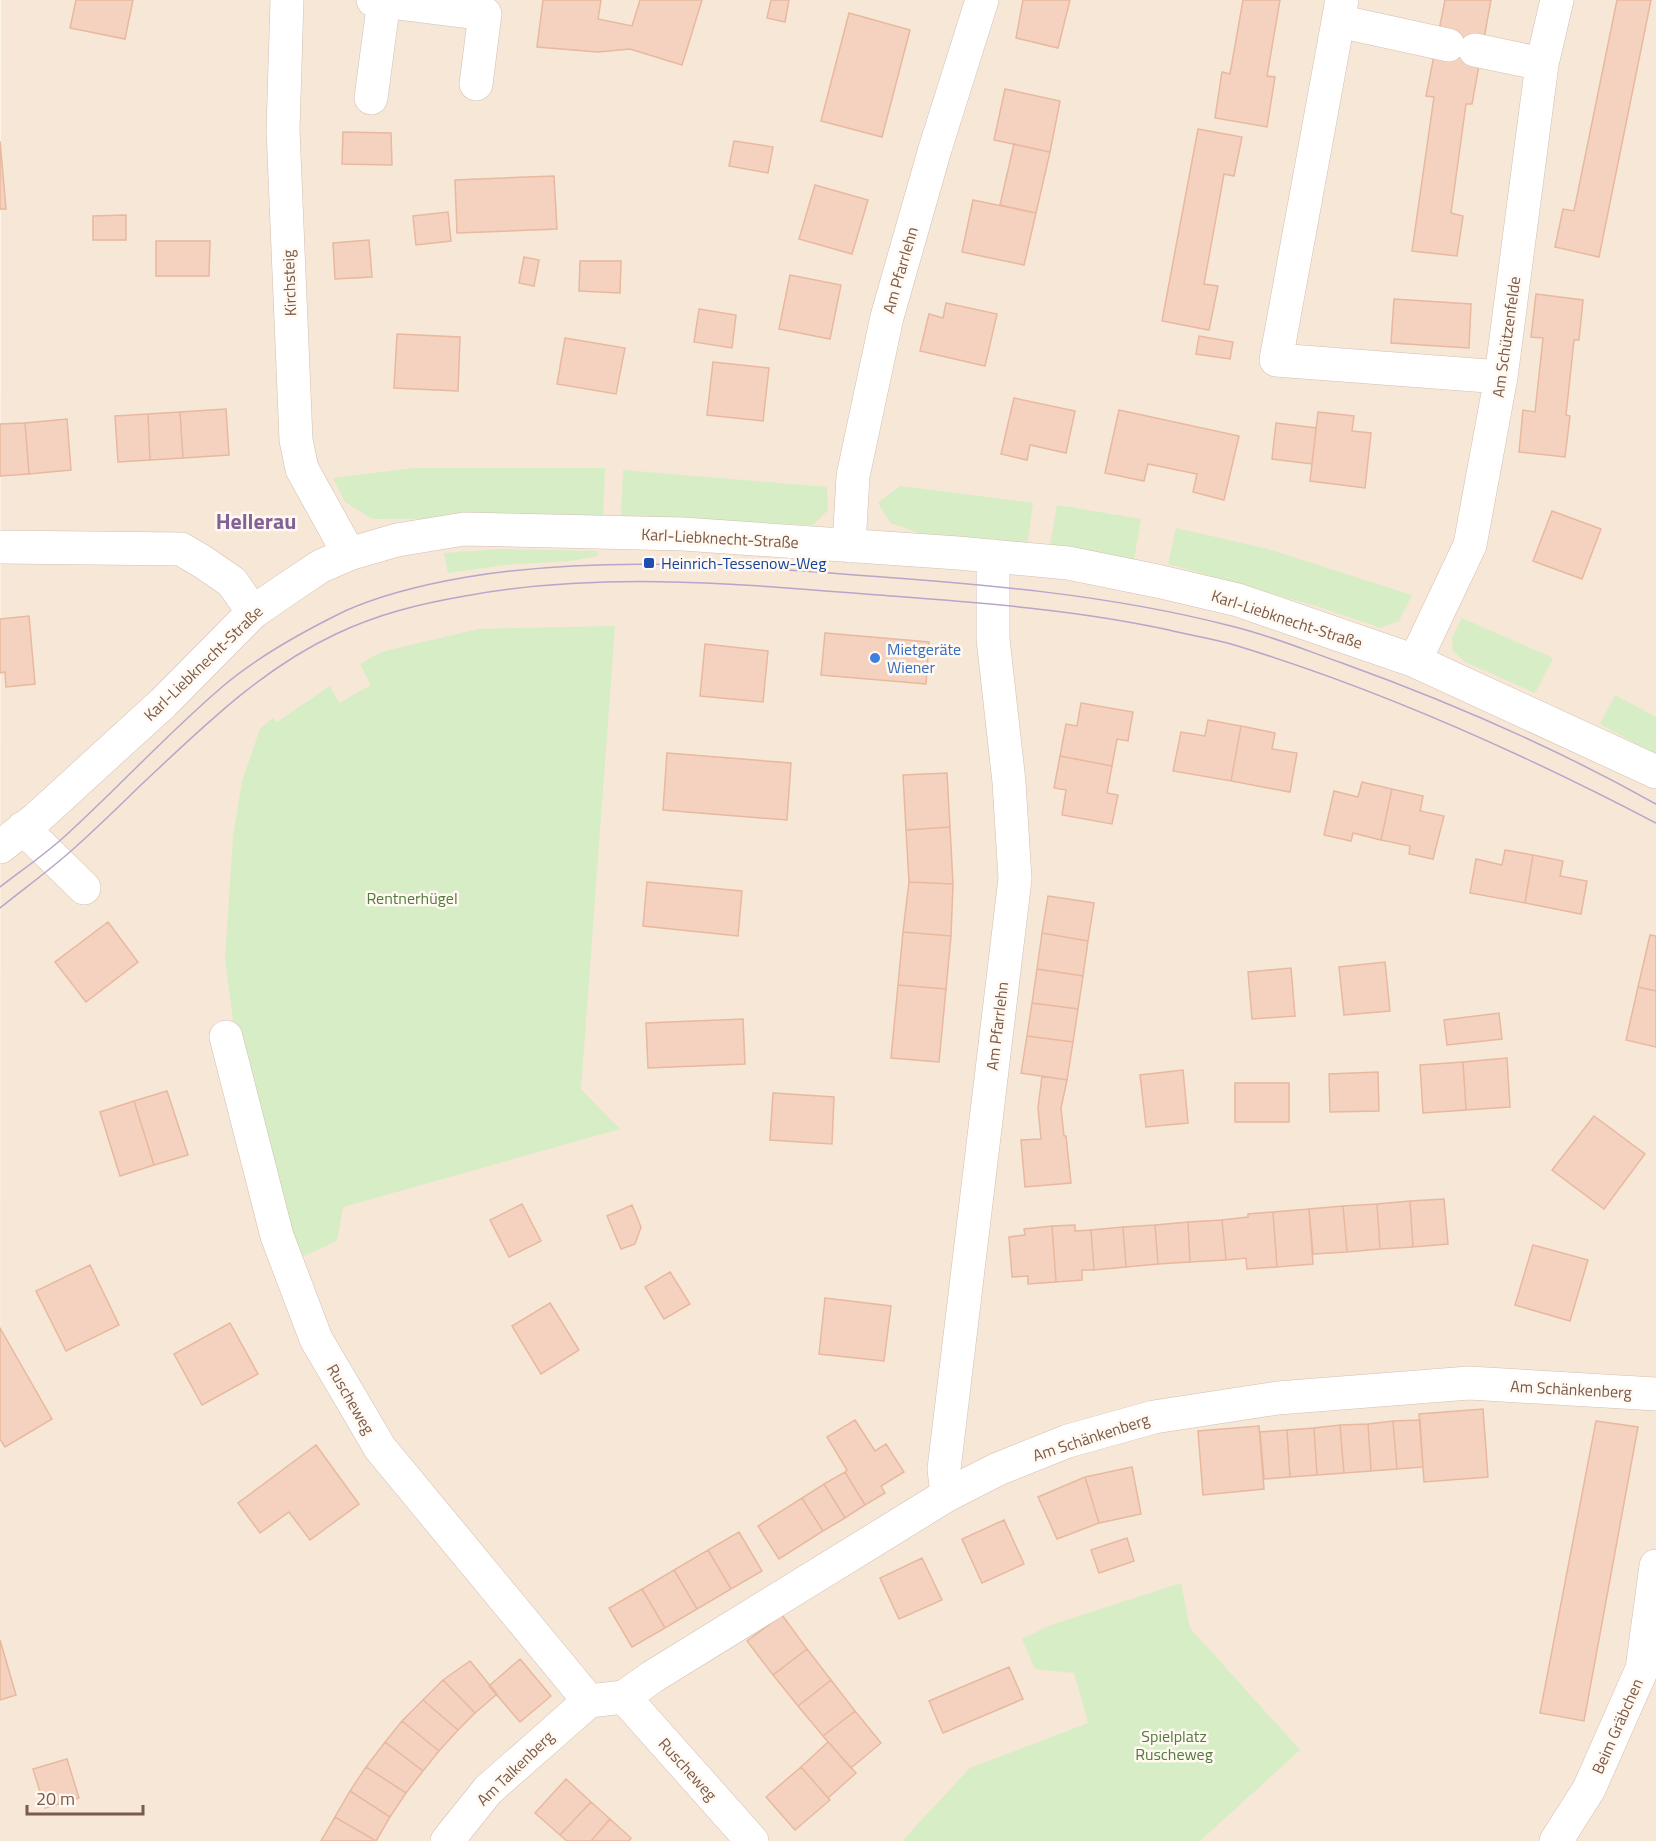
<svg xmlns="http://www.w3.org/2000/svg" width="1656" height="1841" font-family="'Titillium Web',sans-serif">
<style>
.residential{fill:#f6e7d7}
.green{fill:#d7edc6}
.building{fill:#f5d2bf;stroke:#e8b89f;stroke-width:1.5}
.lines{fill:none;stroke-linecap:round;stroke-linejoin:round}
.minor-casing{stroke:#d4beb0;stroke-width:34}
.minor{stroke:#fff;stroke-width:33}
.tram{stroke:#b7a5ca;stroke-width:1.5}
.transit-dot{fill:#1a4fb4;stroke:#fff9f1;stroke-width:2}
.shop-dot{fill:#3f7fe0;stroke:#fff9f1;stroke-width:2}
.labels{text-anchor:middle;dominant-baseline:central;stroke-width:5;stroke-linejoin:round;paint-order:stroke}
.street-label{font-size:16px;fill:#7a5a4a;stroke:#fff9f1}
.transit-label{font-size:16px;fill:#164399;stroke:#fff9f1;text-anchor:start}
.shop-label{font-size:16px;fill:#366cbe;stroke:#fff9f1;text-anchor:start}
.park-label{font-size:16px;fill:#527a3f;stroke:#fff9f1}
.district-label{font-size:22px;font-weight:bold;fill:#836396;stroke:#fff9f1}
</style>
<rect width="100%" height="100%" fill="#fef5e9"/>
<!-- residential -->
<path class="residential" d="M1,0H1656V1841H0Z"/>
<!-- green -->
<path class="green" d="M414,468H605L603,518L373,519L345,502L333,478Z
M623,470L827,487L828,510L813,525L621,518Z
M900,486L1033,503L1027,546L919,533L891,523L878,503Z
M1057,505L1141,519L1134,560L1050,546Z
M1176,528L1268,549L1412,595L1399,621L1381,628L1319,607L1168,564Z
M501,549L598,551V556L570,561L503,565L448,573L444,553Z
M1462,618L1553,658L1535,693L1465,662L1453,651L1452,637Z
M615,626L581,1089L620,1129L343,1207L337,1241L297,1259L235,1035L225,959L233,837L242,781L260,729L273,718L277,722L330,686L339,703L371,685L360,664L381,652L478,629Z
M1615,695L1656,717V755L1600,724Z
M1181,1583L1190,1628L1300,1750L1200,1841H902L970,1768L1088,1723L1074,1673L1035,1669L1022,1639L1051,1625Z"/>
<!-- building -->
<path class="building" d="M76,0H133L125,39L70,28Z
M543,0H601L598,19L632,26L640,0H702L682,65L630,49L598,52L537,47Z
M771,0H789L785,22L767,18Z
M1023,0H1070L1058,48L1016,38Z
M1243,0H1280L1267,76L1275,77L1267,127L1215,118L1222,72L1230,74Z
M1445,0H1491L1472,104H1466L1451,213L1463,216L1457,256L1412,251L1434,97L1426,96Z
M1617,0H1651L1599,257L1555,247L1563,209L1574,211Z
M849,13L910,30L882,137L821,121Z
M1005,89L1060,101L1050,152L994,140Z
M1198,129L1242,137L1234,176L1224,174L1204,284L1218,286L1209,330L1162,321Z
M343,132L391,133L392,165L342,164Z
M0,141L6,209H0Z
M734,141L773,147L768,173L729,166Z
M1014,144L1050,152L1036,213L1000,205Z
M554,176L557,229L457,233L455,180Z
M815,185L868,200L852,254L799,239Z
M973,200L1036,213L1024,265L962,252Z
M448,212L451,241L416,245L413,216Z
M126,215V240H93V216Z
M369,240L372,277L335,279L333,243Z
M156,241H210L209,276H156Z
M524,257L539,260L534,286L519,283Z
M580,261H621L620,293L579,291Z
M790,275L841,285L830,339L779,329Z
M1536,294L1583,300L1579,340H1574L1566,415L1570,416L1565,457L1519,452L1523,410L1535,412L1543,338L1531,337Z
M1394,299L1471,304L1469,348L1391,343Z
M946,303L997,314L985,366L920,351L929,314L943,318Z
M699,309L736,315L732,348L694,342Z
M397,334L460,337L458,391L394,388Z
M1199,336L1233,342L1230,359L1196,354Z
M565,338L625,348L616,394L557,384Z
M713,362L769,368L763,421L707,415Z
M1014,398L1075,411L1066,453L1030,445L1027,460L1001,454Z
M226,409L229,455L183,458L180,412Z
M1119,410L1239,436L1224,500L1193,492L1197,474L1148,464L1144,481L1105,473Z
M180,412L183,458L150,460L148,414Z
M1318,412L1354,416L1352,431L1371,433L1365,488L1310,481Z
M148,414L150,460L118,462L115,416Z
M67,419L71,470L29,474L25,423Z
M25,423L29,474L0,476V424Z
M1276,423L1316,428L1312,464L1272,459Z
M1552,511L1601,529L1582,579L1533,561Z
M29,616L35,684L6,687L5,672L0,673V619Z
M825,633L929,642L926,684L821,675Z
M705,644L768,651L763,702L700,696Z
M1081,703L1133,712L1128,741L1117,739L1112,766L1060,756L1066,724L1077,726Z
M1208,720L1241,726L1231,781L1173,771L1181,732L1205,736Z
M1241,726L1275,733L1272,749L1297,753L1290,792L1231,781Z
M667,753L791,763L787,820L663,810Z
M1060,756L1112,766L1107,793L1118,795L1112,824L1062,815L1066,790L1054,788Z
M947,773L950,827L906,830L903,775Z
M1362,782L1392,789L1381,840L1353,833L1351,841L1324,835L1334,791L1358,797Z
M1392,789L1423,796L1420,811L1444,816L1433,859L1409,854L1410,846L1381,840Z
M950,827L953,884L909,882L906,830Z
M1505,850L1533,855L1525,903L1470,893L1476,859L1502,865Z
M1533,855L1563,861L1560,876L1587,881L1581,914L1525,903Z
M647,882L742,891L738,936L643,926Z
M909,882L953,884L951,936L903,932Z
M1048,896L1094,903L1088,941L1042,933Z
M108,922L138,962L86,1002L55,962Z
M903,932L951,936L946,989L898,985Z
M1042,933L1088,941L1083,976L1037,969Z
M1650,935L1656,936V991L1638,987Z
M1385,962L1390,1011L1344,1015L1339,967Z
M1291,968L1295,1016L1252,1019L1248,972Z
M1037,969L1083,976L1078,1009L1032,1003Z
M898,985L946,989L939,1062L891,1058Z
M1638,987L1656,991V1047L1626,1040Z
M1032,1003L1078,1009L1073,1042L1027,1036Z
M1499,1013L1502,1039L1447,1045L1444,1020Z
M743,1019L745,1064L648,1068L646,1023Z
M1027,1036L1073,1042L1067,1080L1021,1073Z
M1507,1058L1510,1107L1466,1110L1463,1062Z
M1463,1062L1466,1110L1423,1113L1420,1065Z
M1183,1070L1188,1123L1146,1127L1140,1075Z
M1378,1072L1379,1111L1330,1112L1329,1074Z
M1042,1076L1067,1080L1061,1108L1064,1136H1066L1071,1183L1025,1187L1021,1140L1041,1139L1038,1108Z
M1235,1083H1289V1122H1235Z
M167,1091L188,1155L154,1165L134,1101Z
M773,1093L834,1097L832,1144L770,1140Z
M134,1101L154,1165L120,1176L100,1112Z
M1594,1116L1645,1154L1604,1209L1552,1170Z
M1444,1199L1448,1244L1413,1247L1410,1201Z
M1410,1201L1413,1247L1380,1249L1377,1204Z
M522,1204L541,1241L509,1257L490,1220Z
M1377,1204L1380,1249L1347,1252L1343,1206Z
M632,1205L641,1227L635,1244L621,1249L607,1216Z
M1343,1206L1347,1252L1313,1254L1309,1209Z
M1309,1209L1313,1264L1277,1267L1273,1212Z
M1273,1212L1277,1267L1247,1269L1246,1258L1226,1260L1222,1220L1248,1217V1214Z
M1222,1220L1226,1260L1190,1262L1188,1222Z
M1188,1222L1190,1262L1158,1264L1155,1225Z
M1075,1225V1231L1091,1230L1094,1270H1082V1280L1056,1282L1052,1226Z
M1155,1225L1158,1264L1126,1267L1123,1227Z
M1052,1226L1056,1282L1028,1284V1276L1012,1277L1009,1237L1025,1235L1024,1229Z
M1123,1227L1126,1267L1094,1270L1091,1230Z
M1533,1245L1588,1260L1570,1321L1515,1305Z
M90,1265L119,1325L66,1351L36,1291Z
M670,1272L690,1304L664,1319L645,1287Z
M825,1298L891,1306L884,1361L819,1354Z
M550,1303L579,1350L541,1374L512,1326Z
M230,1323L258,1374L202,1405L174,1354Z
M0,1328L52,1419L5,1447L0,1439Z
M1483,1409L1488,1477L1424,1482L1419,1414Z
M855,1420L875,1451L886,1444L904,1472L881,1486L885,1493L865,1505L845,1472L847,1470L827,1437Z
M1420,1420L1423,1467L1397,1469L1393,1421Z
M1393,1421L1397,1469L1371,1471L1368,1424Z
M1596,1421L1638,1427L1584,1721L1540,1713Z
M1368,1424L1371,1471L1344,1473L1340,1425Z
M1340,1425L1344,1473L1317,1475L1314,1428Z
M1259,1426L1264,1489L1203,1495L1198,1431Z
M1314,1428L1317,1475L1290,1477L1287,1430Z
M1287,1430L1290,1477L1264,1479L1260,1432Z
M316,1445L359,1504L310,1540L289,1512L260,1533L238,1503Z
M1132,1467L1141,1514L1099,1523L1085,1477Z
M845,1472L865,1505L845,1518L824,1484Z
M1085,1477L1099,1523L1057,1539L1038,1497Z
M824,1484L845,1518L823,1531L802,1498Z
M802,1498L823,1531L779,1559L758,1526Z
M1004,1520L1024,1564L982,1583L962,1539Z
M739,1532L762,1571L731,1589L708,1550Z
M1127,1538L1134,1561L1099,1573L1091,1550Z
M708,1550L731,1589L697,1609L674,1570Z
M922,1558L942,1600L899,1619L880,1578Z
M674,1570L697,1609L665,1628L642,1589Z
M642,1589L665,1628L632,1647L609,1608Z
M782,1615L807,1649L773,1675L747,1641Z
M0,1640L16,1695L0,1700Z
M807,1649L831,1680L798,1706L773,1675Z
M520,1659L551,1696L520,1722L489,1686Z
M470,1661L497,1694L475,1713L443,1680Z
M1009,1667L1023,1699L943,1733L929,1701Z
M443,1680L475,1713L458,1730L423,1700Z
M831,1680L855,1711L823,1736L798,1706Z
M423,1700L458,1730L439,1751L402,1721Z
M855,1711L881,1743L851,1768L823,1736Z
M402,1721L439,1751L423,1771L385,1742Z
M385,1742L423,1771L406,1793L366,1767Z
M828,1742L856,1773L828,1798L801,1767Z
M67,1759L79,1798L45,1808L33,1769Z
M366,1767L406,1793L390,1817L350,1791Z
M801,1767L830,1800L795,1830L766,1797Z
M566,1779L591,1802L560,1835L535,1813Z
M350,1791L390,1817L376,1841L335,1817Z
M591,1802L610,1819L591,1841H567L560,1835Z
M335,1817L376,1841H321Z
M610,1819L631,1838L629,1841H591Z"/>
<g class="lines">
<!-- minor casing -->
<g class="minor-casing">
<path id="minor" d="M287,0L283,130L296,440L302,469L349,554
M373,0L485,14L476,84
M1342,0L1276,360L1501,377
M1338,21L1448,45
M1475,50L1542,64
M371,98L384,0
M849,546L853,476L887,317L935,149L982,0
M0,547L181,549L203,562L232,582L253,612
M1415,661L1470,545L1501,377L1542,64L1557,0
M23,828L84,888
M0,847L36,819L163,703L253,612L294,584L321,566L349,554L397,540L464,529L683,534L958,553L1068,563L1157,581L1238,600L1415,661L1656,772
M226,1037L277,1236L316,1339L380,1448L589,1701
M947,1495L944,1469L1015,879L1009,782L993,639V556
M624,1697L752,1841
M589,1701L624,1697L652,1677L947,1495L998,1469L1068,1441L1154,1417L1278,1398L1469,1383L1656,1394
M447,1841L488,1790L589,1701
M1556,1841L1589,1789L1642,1669L1656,1566"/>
</g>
<!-- minor -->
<use href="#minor" class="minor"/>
<!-- tram -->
<path class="tram" d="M0,887C22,870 44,855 64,837C118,788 167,734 222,687C258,656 302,632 345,611C383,594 426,584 467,577C596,556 725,565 855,575C981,584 1107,594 1231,626C1269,635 1305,650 1342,663C1450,702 1556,748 1656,804
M0,908C21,891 43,875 64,857C91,834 117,808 143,783C203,727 261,669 336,634C378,614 419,604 465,596C606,570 749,585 890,596C983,603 1077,610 1169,630C1189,635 1210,638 1231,644C1378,688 1520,752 1656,823"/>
</g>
<!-- markers -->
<rect class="transit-dot" x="643" y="557" width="12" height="12" rx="3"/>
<circle class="shop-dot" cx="875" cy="658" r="6"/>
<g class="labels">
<!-- street labels -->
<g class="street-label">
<text transform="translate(900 270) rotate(-74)">Am Pfarrlehn</text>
<text transform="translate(289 283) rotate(-92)">Kirchsteig</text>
<text transform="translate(1506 337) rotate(-82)">Am Schützenfelde</text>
<text transform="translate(720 538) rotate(3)">Karl-Liebknecht-Straße</text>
<text transform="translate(1287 619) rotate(18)">Karl-Liebknecht-Straße</text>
<text transform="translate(203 663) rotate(-44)">Karl-Liebknecht-Straße</text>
<text transform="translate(997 1026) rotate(-83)">Am Pfarrlehn</text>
<text transform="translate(1571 1389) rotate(3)">Am Schänkenberg</text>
<text transform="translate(351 1399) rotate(60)">Ruscheweg</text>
<text transform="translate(1091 1437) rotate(-18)">Am Schänkenberg</text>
<text transform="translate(1617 1726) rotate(-66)">Beim Gräbchen</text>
<text transform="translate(515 1768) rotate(-44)">Am Talkenberg</text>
<text transform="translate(688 1769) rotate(48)">Ruscheweg</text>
</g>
<!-- transit labels -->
<g class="transit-label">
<text x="661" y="563">Heinrich-Tessenow-Weg</text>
</g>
<!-- shop labels -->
<g class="shop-label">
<text x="887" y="649">Mietgeräte<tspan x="887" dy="18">Wiener</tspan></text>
</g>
<!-- park labels -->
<g class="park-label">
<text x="412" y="898">Rentnerhügel</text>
<text x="1174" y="1736">Spielplatz<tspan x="1174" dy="18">Ruscheweg</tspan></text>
</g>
<!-- district labels -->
<g class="district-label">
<text x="256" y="521">Hellerau</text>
</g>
</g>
<!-- scale -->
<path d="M27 1805v9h116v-9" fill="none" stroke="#7a5a4a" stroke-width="3"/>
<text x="36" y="1805" font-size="18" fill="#7a5a4a" stroke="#fff9f1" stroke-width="4.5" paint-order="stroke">20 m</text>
</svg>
